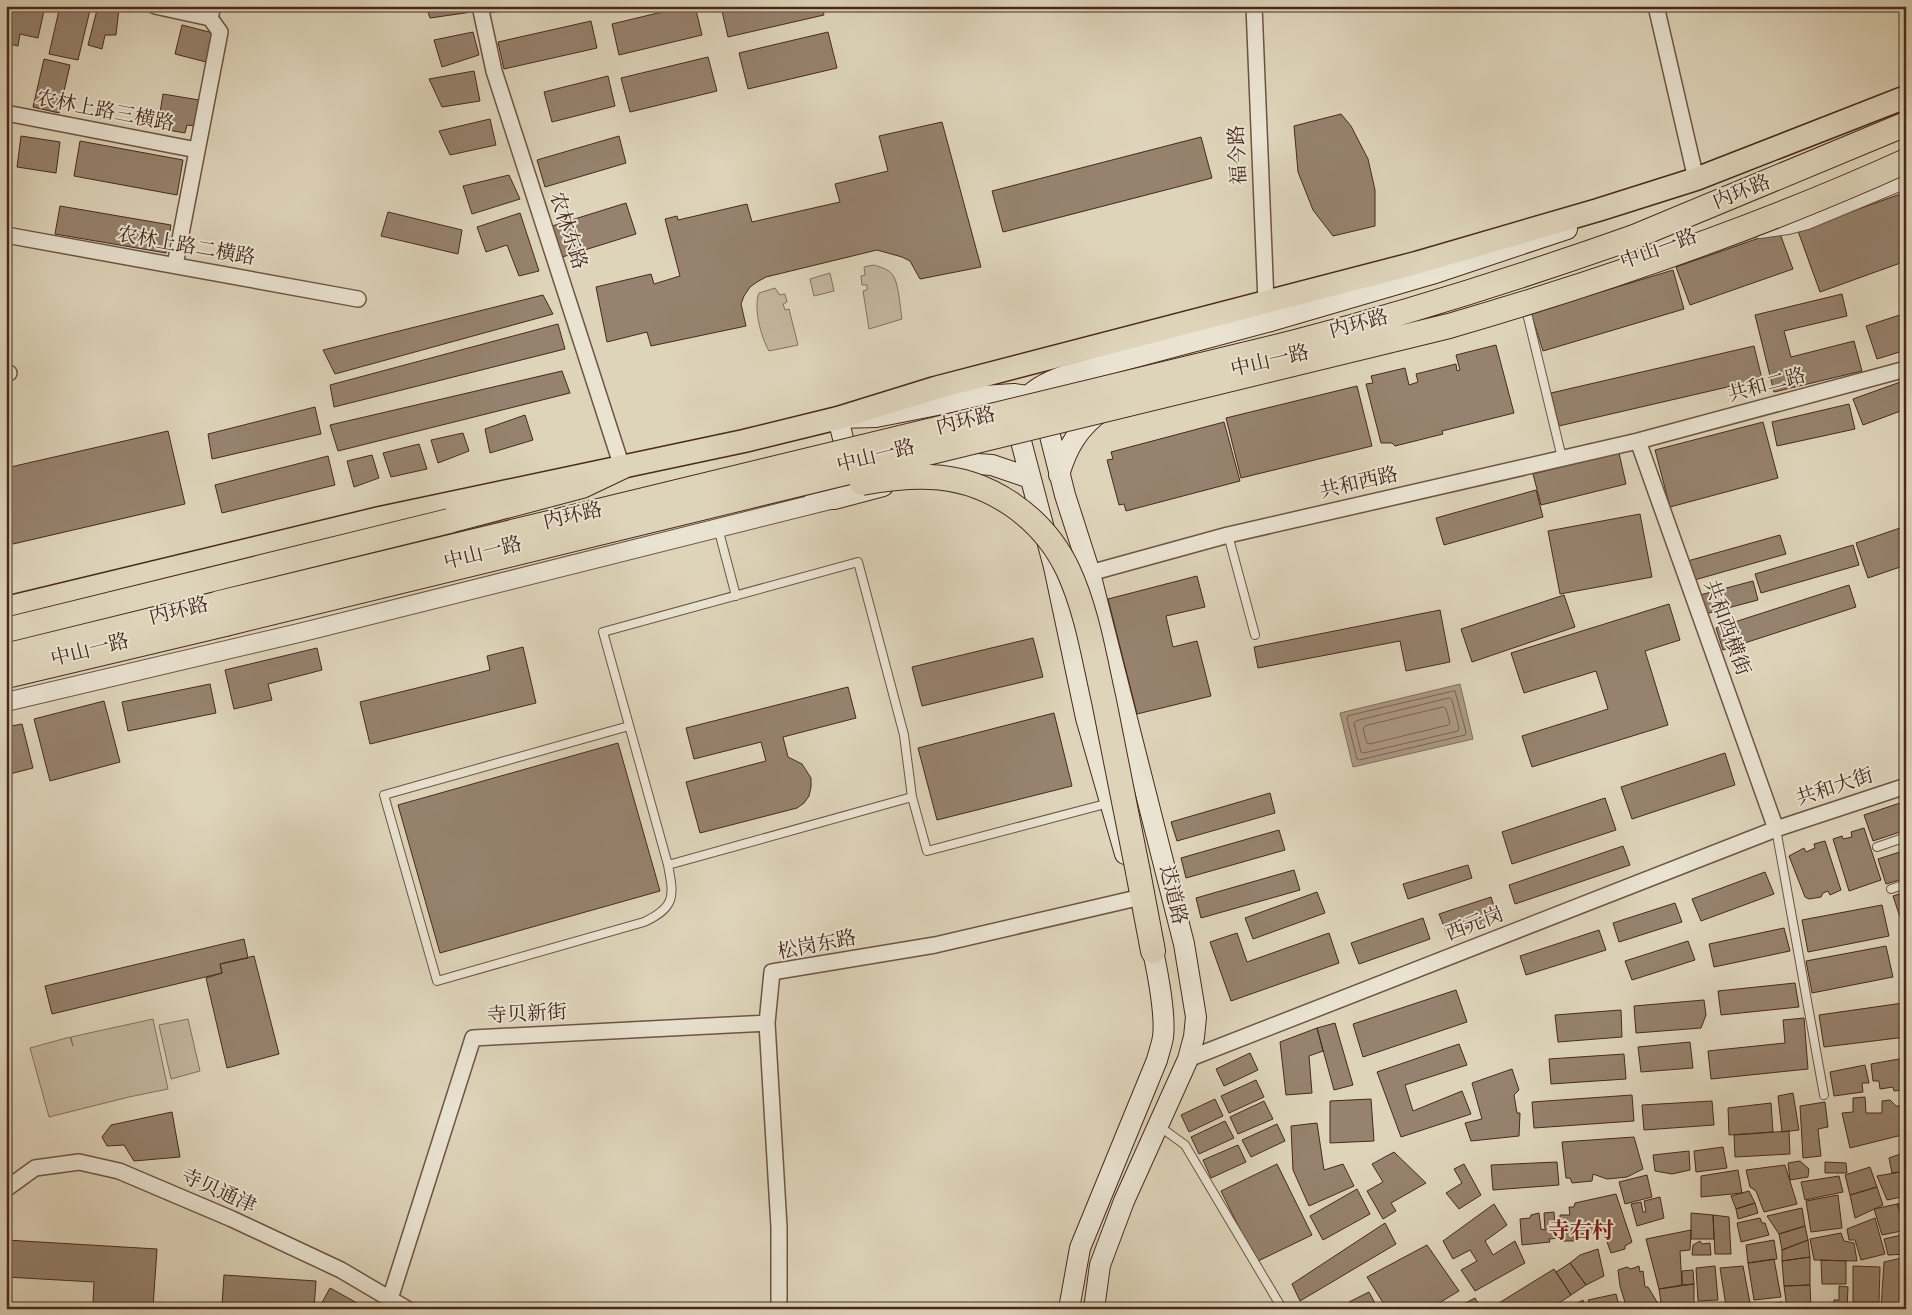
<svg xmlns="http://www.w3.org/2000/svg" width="1912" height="1315" font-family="'Old Standard TT','Noto Serif SC',serif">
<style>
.green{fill:#c4b79f;stroke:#86705e}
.water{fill:#ab9a84;stroke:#836d5a}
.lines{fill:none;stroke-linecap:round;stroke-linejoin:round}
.shore{stroke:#7a6250;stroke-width:1}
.building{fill:#96826e;stroke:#48291c}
.service-casing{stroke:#6e5444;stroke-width:10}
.minor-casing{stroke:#6e5444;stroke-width:18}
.tertiary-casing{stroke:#6e5444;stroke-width:20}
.secondary-casing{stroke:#48291c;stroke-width:22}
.primary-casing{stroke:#48291c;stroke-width:25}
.trunk-casing{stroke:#48291c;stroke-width:26}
.service{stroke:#eae3d2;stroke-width:8}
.minor{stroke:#eae3d2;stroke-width:15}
.tertiary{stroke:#eae3d2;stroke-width:18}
.secondary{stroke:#eae3d2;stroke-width:20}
.primary{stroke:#ded4ba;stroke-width:22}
.trunk{stroke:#ded4ba;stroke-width:24}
.trunk-bridge-casing{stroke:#48291c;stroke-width:26;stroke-linecap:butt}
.trunk-bridge{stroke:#ded4ba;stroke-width:24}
.labels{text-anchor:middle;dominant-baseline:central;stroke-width:4;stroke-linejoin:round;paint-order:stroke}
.street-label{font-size:20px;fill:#48291c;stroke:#eae3d2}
.quarter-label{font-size:22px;font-weight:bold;fill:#7a1f14;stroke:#eae3d2}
</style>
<rect width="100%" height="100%" fill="#ded4ba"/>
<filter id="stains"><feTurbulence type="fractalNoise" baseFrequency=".004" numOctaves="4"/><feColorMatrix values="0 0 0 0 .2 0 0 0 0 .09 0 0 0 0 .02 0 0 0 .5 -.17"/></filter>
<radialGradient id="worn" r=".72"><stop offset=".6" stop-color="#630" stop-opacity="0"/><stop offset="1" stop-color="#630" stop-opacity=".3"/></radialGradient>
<!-- green -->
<path class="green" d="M874,265C880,267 888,269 892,274C899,282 900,308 902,319L869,329L863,291L867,290V285H862L861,276L865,275L864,267Z
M830,273L834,291L814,296L810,279Z
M775,288L780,295L785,294L787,302L783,304L785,310L789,309L798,345L769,351C761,337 753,308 759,293Z
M153,1019L168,1089L129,1097L49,1117L30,1048L70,1037L73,1046L71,1037Z
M188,1019L200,1071L171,1079L159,1025Z"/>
<!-- water -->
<path class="water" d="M1460,684L1473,739L1353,767L1340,713Z"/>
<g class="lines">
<!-- shore -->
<path class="shore" d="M1455,691L1466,732L1465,735L1359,760L1357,759L1347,719L1348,716Z
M1450,698L1452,700L1459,728L1458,731L1364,753L1361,752L1354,723L1356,721Z
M1444,707L1446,709L1450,723L1448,725L1370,744L1367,743L1363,729L1365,726Z"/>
</g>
<!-- building -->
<path class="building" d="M6,6H45L38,38L20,34L18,46L6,43Z
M60,6H91L78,60L49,54Z
M98,6L119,8L116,35H105L102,49L88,45Z
M426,6H471L472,12L430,18Z
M489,6H521L490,13Z
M687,6H695L702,35L619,55L612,24Z
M822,6L824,15L728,37L721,7Z
M591,21L597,48L504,69L498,42Z
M182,25L213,33L206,62L175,54Z
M473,32L479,55L442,67L434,40Z
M828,32L837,68L748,89L739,53Z
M708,57L717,91L630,112L621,78Z
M44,59L70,65L59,113L33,107Z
M474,71L480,101L442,107L429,79Z
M608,76L615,106L552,122L544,92Z
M163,94L199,100L195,126L187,125L185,133L162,129L164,120L159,119Z
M1341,114L1351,126L1368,159L1375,190V226L1333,236L1313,210L1298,172L1294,126Z
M490,119L496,145L450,155L439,131Z
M942,122L981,267L920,279L910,261L902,257L877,250L766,277L757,282L750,287L744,296L741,304L746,326L651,346L647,332L607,342L596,287L651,274L654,284L680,276L665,219L677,216L678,220L747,204L752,222L840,202L835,184L888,171L879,136Z
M21,136L60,142L56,173L17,167Z
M619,136L626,163L545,187L537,160Z
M1201,137L1212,178L1003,232L992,191Z
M80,141L183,160L177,195L74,176Z
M509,175L520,199L472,214L463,186Z
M1906,192V261L1820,292L1798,231Z
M626,203L636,234L559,258L549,227Z
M60,206L171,225L166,253L55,234Z
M388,212L462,230L458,254L381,236Z
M520,213L539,271L519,276L507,245L486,252L477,227Z
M1779,231L1793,269L1690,305L1676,267Z
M1673,270L1684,309L1543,351L1531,313Z
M1842,294L1847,316L1784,331L1791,357L1854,341L1862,371L1774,392L1755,315Z
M543,295L553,314L335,374L323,350Z
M1906,313V350L1877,359L1866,326Z
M558,324L565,349L334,407L330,385Z
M1496,345L1514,413L1442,431L1443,434L1395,446L1392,443H1381L1366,384L1373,383L1371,376L1405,368L1409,385L1418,382L1416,374L1456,364L1457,371L1460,370L1456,355Z
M1754,346L1762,379L1559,426L1551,393Z
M562,371L570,393L338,451L330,425Z
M1906,380V409L1863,425L1853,399Z
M1357,386L1372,446L1241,478L1226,418Z
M1849,404L1855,429L1777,446L1772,422Z
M315,407L321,434L212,459L208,434Z
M525,415L533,440L490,453L485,429Z
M1224,422L1240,481L1126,511L1124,504L1119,505L1107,460L1113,459L1111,452Z
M1763,422L1778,478L1670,507L1655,450Z
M168,431L185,504L13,544L6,516V468Z
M463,433L469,451L438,463L431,440Z
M419,444L427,469L391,477L383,453Z
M1619,453L1626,484L1541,505L1533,474Z
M372,455L379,478L354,487L347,461Z
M328,456L335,485L222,513L215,485Z
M1536,490L1543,517L1444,545L1436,518Z
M1640,514L1652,577L1560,594L1548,531Z
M1906,526V565L1868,578L1856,543Z
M1780,535L1786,554L1691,581L1684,562Z
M1853,545L1859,565L1761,593L1755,574Z
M1197,576L1205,607L1166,616L1173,647L1197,641L1211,696L1137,714L1108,599Z
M1753,581L1758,600L1705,614L1700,595Z
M1849,585L1856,607L1723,650L1716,628Z
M1564,595L1575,627L1472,662L1461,629Z
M1669,604L1680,640L1645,651L1668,725L1532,767L1522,736L1608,709L1596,671L1524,693L1511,653Z
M1440,610L1450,662L1406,671L1400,641L1258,668L1254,647Z
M1033,638L1043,677L922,706L912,667Z
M523,647L536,703L370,744L360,702L490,670L487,656Z
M317,648L322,670L268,684L272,700L234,709L225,670Z
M210,684L216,713L128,731L122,702Z
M848,687L856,718L783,737L788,757L802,764L811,778V787L809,796L804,803L797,808L700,833L686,782L766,761L761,742L694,759L686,728Z
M104,701L120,762L50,781L34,719Z
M1054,713L1072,786L937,820L918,748Z
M22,724L33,768L6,775V727Z
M618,743L660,891L440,953L398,805Z
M1725,753L1735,785L1632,819L1621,787Z
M1270,793L1275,813L1177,841L1171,822Z
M1605,798L1616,830L1512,864L1502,832Z
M1906,801V830L1873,841L1864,815Z
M1864,828L1881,880L1849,891L1833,839L1842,836L1843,839L1852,837L1851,832Z
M1279,830L1285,850L1186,878L1181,858Z
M1825,841L1841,890L1830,895L1828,891L1823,893L1821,897L1809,899L1805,897L1789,856L1804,848L1806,852L1815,848L1814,844Z
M1623,846L1630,865L1515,904L1509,885Z
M1906,850V878L1886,884L1878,859Z
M1468,865L1472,878L1408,899L1403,884Z
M1294,870L1300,890L1201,918L1196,898Z
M1765,872L1774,894L1701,921L1692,899Z
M1317,892L1325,913L1253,939L1245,918Z
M1906,892V922L1902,923L1893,896Z
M1491,897L1498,919L1447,934L1439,914Z
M1675,903L1682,922L1619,942L1613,923Z
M1882,905L1889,936L1808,952L1802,920Z
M1423,918L1430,939L1359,964L1351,943Z
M1784,928L1790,951L1714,967L1709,944Z
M1599,930L1606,950L1526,975L1520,956Z
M1237,933L1247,962L1329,933L1339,963L1231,1001L1210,942Z
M244,939L248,958L220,964L222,973L52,1014L45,986Z
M1688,941L1695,960L1632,980L1625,961Z
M1886,946L1893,977L1812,993L1806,961Z
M254,956L279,1054L227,1068L206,978L222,973L220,964Z
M1795,983L1799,1007L1721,1015L1718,991Z
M1456,990L1467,1022L1363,1057L1353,1024Z
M1704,1000L1706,1015L1701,1028L1636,1033L1634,1006Z
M1903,1003L1906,1037L1824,1047L1819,1015Z
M1621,1010L1622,1037L1558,1042L1555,1015Z
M1804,1018L1808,1069L1711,1079L1708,1051L1785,1043L1783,1020Z
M1335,1023L1353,1085L1334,1090L1317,1028Z
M1317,1028L1323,1051L1309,1056L1312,1093L1286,1095L1280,1042Z
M1690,1042L1693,1068L1641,1072L1638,1047Z
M1459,1044L1467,1065L1405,1085L1413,1111L1462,1091L1471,1114L1401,1137L1377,1072Z
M1250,1053L1258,1070L1224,1086L1216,1069Z
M1624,1054L1626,1079L1551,1084L1549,1059Z
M1899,1059L1904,1090L1894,1091L1893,1087L1880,1089L1879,1081H1873L1871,1064Z
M1865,1065L1869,1083H1862L1863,1092L1834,1096L1830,1072Z
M1512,1069L1519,1090L1514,1095L1517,1113H1520L1519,1136L1471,1141L1465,1123L1482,1119L1472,1083Z
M1256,1080L1264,1097L1229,1113L1221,1096Z
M1793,1093L1799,1130L1782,1132L1778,1096Z
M1632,1095L1634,1121L1534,1128L1532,1102Z
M1865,1097L1866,1113H1882V1101L1890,1100L1896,1106H1906V1134L1850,1148L1842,1113L1853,1112V1098Z
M1215,1099L1223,1116L1189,1132L1181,1115Z
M1371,1099L1374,1141L1330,1143V1101Z
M1264,1101L1273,1119L1238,1134L1230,1117Z
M1712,1101L1714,1125L1644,1130L1642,1105Z
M1825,1102L1828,1127L1818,1129L1821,1156L1803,1158L1800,1106Z
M1771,1103L1773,1132L1729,1135L1728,1108Z
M172,1112L180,1157L134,1161L124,1145L107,1146L102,1137L111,1125Z
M1225,1121L1234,1138L1199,1154L1191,1137Z
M1317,1123L1324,1170L1343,1164L1354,1186L1309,1206L1293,1170L1291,1126Z
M1277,1124L1285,1141L1251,1157L1242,1140Z
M1789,1131L1790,1154L1735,1157L1734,1135Z
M1634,1137L1643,1169L1627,1177L1607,1179L1593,1174L1592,1181L1572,1183L1570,1178H1566L1562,1142Z
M1238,1145L1246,1162L1211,1178L1203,1160Z
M1723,1147L1727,1168L1696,1172L1694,1151Z
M1689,1151L1690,1170L1672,1174L1655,1171L1653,1155Z
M1394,1152L1426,1183L1391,1203L1396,1211L1383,1219L1367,1191L1383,1182L1372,1164Z
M1906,1152V1171L1892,1173L1889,1158Z
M1800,1161L1809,1169L1808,1177L1790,1180L1788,1163Z
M1557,1162L1559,1185L1493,1190L1491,1165Z
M1825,1162L1846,1163L1847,1173H1825Z
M1277,1164L1312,1235L1256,1262L1221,1191Z
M1464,1164L1481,1195L1459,1209L1446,1193L1462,1183L1454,1169Z
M1785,1165L1797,1204L1764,1212L1756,1191L1750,1187L1746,1170Z
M1870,1167L1877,1187L1850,1195L1845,1175Z
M1738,1170L1742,1193L1701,1197V1176Z
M1906,1171V1196L1887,1200L1877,1176Z
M1647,1175L1652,1197L1625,1204L1619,1182Z
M1839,1176L1843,1192L1805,1200L1801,1182Z
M1877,1187L1883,1205L1855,1218L1850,1195Z
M1357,1189L1370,1214L1323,1240L1310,1216Z
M1749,1191L1755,1203L1736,1209L1731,1196Z
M1616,1194L1632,1242L1625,1246V1249L1611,1253L1603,1231L1614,1226V1222L1595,1229L1591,1234H1579V1230L1572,1229L1574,1241H1563L1561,1238L1549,1239L1550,1242L1522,1245L1520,1219L1530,1218L1531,1215L1539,1213L1541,1229L1545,1230L1544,1213L1554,1212L1555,1227H1560V1215H1570L1569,1207H1574L1575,1203Z
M1838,1195L1842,1228L1811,1232L1806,1201Z
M1660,1197L1664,1218L1637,1226L1631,1204L1641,1202L1643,1212H1646L1644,1201Z
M1906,1202V1218L1903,1210H1900L1897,1204Z
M1755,1203L1758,1213L1738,1219L1736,1209Z
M1494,1204L1507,1225L1485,1241L1493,1255L1515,1241L1525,1263L1475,1291L1461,1270L1477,1261L1470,1250L1453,1259L1443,1241Z
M1897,1204L1906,1230L1882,1235L1874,1209Z
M1802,1208L1805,1226L1779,1234L1767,1216Z
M1691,1213L1713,1215L1714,1239H1691Z
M1713,1215L1729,1217L1731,1254H1715Z
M1760,1218L1762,1223H1765L1769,1235L1741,1242L1737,1223Z
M1875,1218L1885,1254L1861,1260L1855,1240H1849L1847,1229Z
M1385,1223L1396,1244L1300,1301L1292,1284Z
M1805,1226L1808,1240L1782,1250L1779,1234Z
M1691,1230L1690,1250L1680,1251L1682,1285L1659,1289L1646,1239Z
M1841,1233L1844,1241L1854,1243L1857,1261L1814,1260L1810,1239Z
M1906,1234V1254L1888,1255L1884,1239Z
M6,1240L157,1249L153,1307L93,1303L94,1282L6,1277Z
M1774,1240L1777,1259L1748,1263L1746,1245Z
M1808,1240L1810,1257L1782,1261V1250Z
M1700,1241L1702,1244L1710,1243L1711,1255H1692L1693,1245Z
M1427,1245L1459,1291L1429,1309H1387L1367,1277Z
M1598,1249L1604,1276L1586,1285L1570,1263L1580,1255Z
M1810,1257V1285L1784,1286L1782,1261Z
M1906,1257L1903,1309H1881L1884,1262Z
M1774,1259L1781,1297L1754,1300L1748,1263Z
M1821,1260L1846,1261V1284H1822Z
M1570,1263L1586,1285L1571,1295L1556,1272Z
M1639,1266L1640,1272L1643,1271L1645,1287H1648L1657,1302L1658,1309H1627L1620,1286L1618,1270L1627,1267L1631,1269Z
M1715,1266L1718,1300L1698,1301L1696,1268Z
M1743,1266L1750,1303L1726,1306L1720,1268Z
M1853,1266L1880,1267L1879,1302H1853Z
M1554,1269L1571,1295L1550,1309H1496L1494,1306Z
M1693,1270L1694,1284L1682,1285V1271Z
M224,1275L316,1281L314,1309L222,1305Z
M1694,1284V1307L1692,1309H1662L1659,1289Z
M1810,1285L1811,1308L1787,1309L1784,1286Z
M1839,1286L1848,1287L1847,1309H1833L1834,1300H1839Z
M330,1288L368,1309L319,1308Z
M1369,1292L1378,1309H1351L1349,1302Z
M1616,1294L1620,1309H1591L1588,1300Z
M1475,1298L1481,1309H1454Z
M1583,1300L1585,1309H1566Z
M1782,1302L1783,1309H1749V1307Z
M983,1306H1034V1309H983Z"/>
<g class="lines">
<!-- service casing -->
<g class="service-casing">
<path id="service" d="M1525,305L1562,458
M718,528L736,596
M1228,535L1255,635
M629,726L384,795L437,981L644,922C676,907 674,896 668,865L603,632L858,562L904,735L912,797L927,851L1109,803
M1776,829L1824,1095
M1877,847L1906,837
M668,865L912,797
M1891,889L1906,884
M1159,1126L1185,1145L1280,1305"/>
</g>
<!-- minor casing -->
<g class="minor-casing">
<path id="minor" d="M155,6L210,18
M480,6L494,71L622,467
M1254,6L1266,302
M1656,6L1696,179
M6,113L197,150
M6,235L358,299
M175,265L220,32L210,18L213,6
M6,373H9
M1638,441L1776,829
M1090,573L1228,535L1638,441L1906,369
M1188,1059L1776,829L1906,786
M6,1189L35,1168L79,1162L119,1171L232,1219L341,1270L407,1309
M390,1299L473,1038L767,1023
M779,1309V1227L767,1023L772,972L935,945L1137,898"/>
</g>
<!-- tertiary casing -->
<g class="tertiary-casing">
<path id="tertiary" d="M1759,229L1788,225L1807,220L1906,179
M6,702L303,632L834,499"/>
</g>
<!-- secondary casing -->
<g class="secondary-casing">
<path id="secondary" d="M849,463L838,418L876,417L983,396L1014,394L1028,396L1038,405L1045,416L1065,495L1090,573L1184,944L1196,1017L1194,1037L1188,1059L1124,1201L1100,1265L1094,1309
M928,475L977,464L992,465L1030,478
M1059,475C1067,447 1079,427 1103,410
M795,481L834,499L883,486
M1125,854L1086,718L1054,567L1017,426C1015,398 1041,384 1064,376L1271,321L1432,274L1567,229
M1069,1309L1080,1248L1157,1060C1159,1052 1162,1044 1163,1037C1166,1014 1156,960 1149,937"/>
</g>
<!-- primary casing -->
<g class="primary-casing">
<path id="primary" d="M6,608L380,518L744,441L838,418L935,388L1416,263L1598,210L1696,179L1906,97"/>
</g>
<!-- trunk casing -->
<g class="trunk-casing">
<path id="trunk" d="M1634,237L1906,124
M449,521L582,486L622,467
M6,654L219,603
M6,676L225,624
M1138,872L1153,951"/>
</g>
<!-- service -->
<use href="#service" class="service"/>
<!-- minor -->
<use href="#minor" class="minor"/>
<!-- tertiary -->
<use href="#tertiary" class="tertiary"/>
<!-- secondary -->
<use href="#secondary" class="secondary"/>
<!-- primary -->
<use href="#primary" class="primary"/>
<!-- trunk -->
<use href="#trunk" class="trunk"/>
<!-- trunk-bridge casing -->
<g class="trunk-bridge-casing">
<path id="trunk-bridge" d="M862,483C884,479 907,476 930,477C989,479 1043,517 1068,570C1087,611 1094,657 1104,701C1115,758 1127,815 1138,872
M219,603L1292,343C1407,313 1521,277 1634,237
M225,624L1449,326C1604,281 1758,228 1906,161
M6,630L449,521"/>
</g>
<!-- trunk-bridge -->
<use href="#trunk-bridge" class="trunk-bridge"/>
</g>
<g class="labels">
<!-- street labels -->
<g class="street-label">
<text transform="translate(105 112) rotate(11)">农林上路三横路</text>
<text transform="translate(1239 155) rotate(-93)">福今路</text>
<text transform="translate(1742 193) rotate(-22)">内环路</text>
<text transform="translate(567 231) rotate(72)">农林东路</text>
<text transform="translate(186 247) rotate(10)">农林上路二横路</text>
<text transform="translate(1659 250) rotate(-20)">中山一路</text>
<text transform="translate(1359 325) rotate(-15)">内环路</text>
<text transform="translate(1270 362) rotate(-13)">中山一路</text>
<text transform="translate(1767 386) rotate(-15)">共和二路</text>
<text transform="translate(966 422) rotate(-14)">内环路</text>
<text transform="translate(876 457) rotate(-14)">中山一路</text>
<text transform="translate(1359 484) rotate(-13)">共和西路</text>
<text transform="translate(573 517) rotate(-13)">内环路</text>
<text transform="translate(483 554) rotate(-14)">中山一路</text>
<text transform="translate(179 612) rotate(-14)">内环路</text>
<text transform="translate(1726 628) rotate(70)">共和西横街</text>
<text transform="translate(90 651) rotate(-14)">中山一路</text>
<text transform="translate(1835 788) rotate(-18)">共和大街</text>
<text transform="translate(1172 895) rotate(76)">达道路</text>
<text transform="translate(1475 925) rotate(-21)">西元岗</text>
<text transform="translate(817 946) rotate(-11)">松岗东路</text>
<text transform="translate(527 1015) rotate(-3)">寺贝新街</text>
<text transform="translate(218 1192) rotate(24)">寺贝通津</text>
</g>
<!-- quarter labels -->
<g class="quarter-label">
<text x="1581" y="1232">寺右村</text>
</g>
</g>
<!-- margin -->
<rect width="1912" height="1315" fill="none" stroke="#ded4ba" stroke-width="25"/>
<rect x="8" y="8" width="1897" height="1300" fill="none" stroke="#48291c" stroke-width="2.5"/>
<rect x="12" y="12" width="1887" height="1290" fill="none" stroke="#48291c"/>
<rect width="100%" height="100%" filter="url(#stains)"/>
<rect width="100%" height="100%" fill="url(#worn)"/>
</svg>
